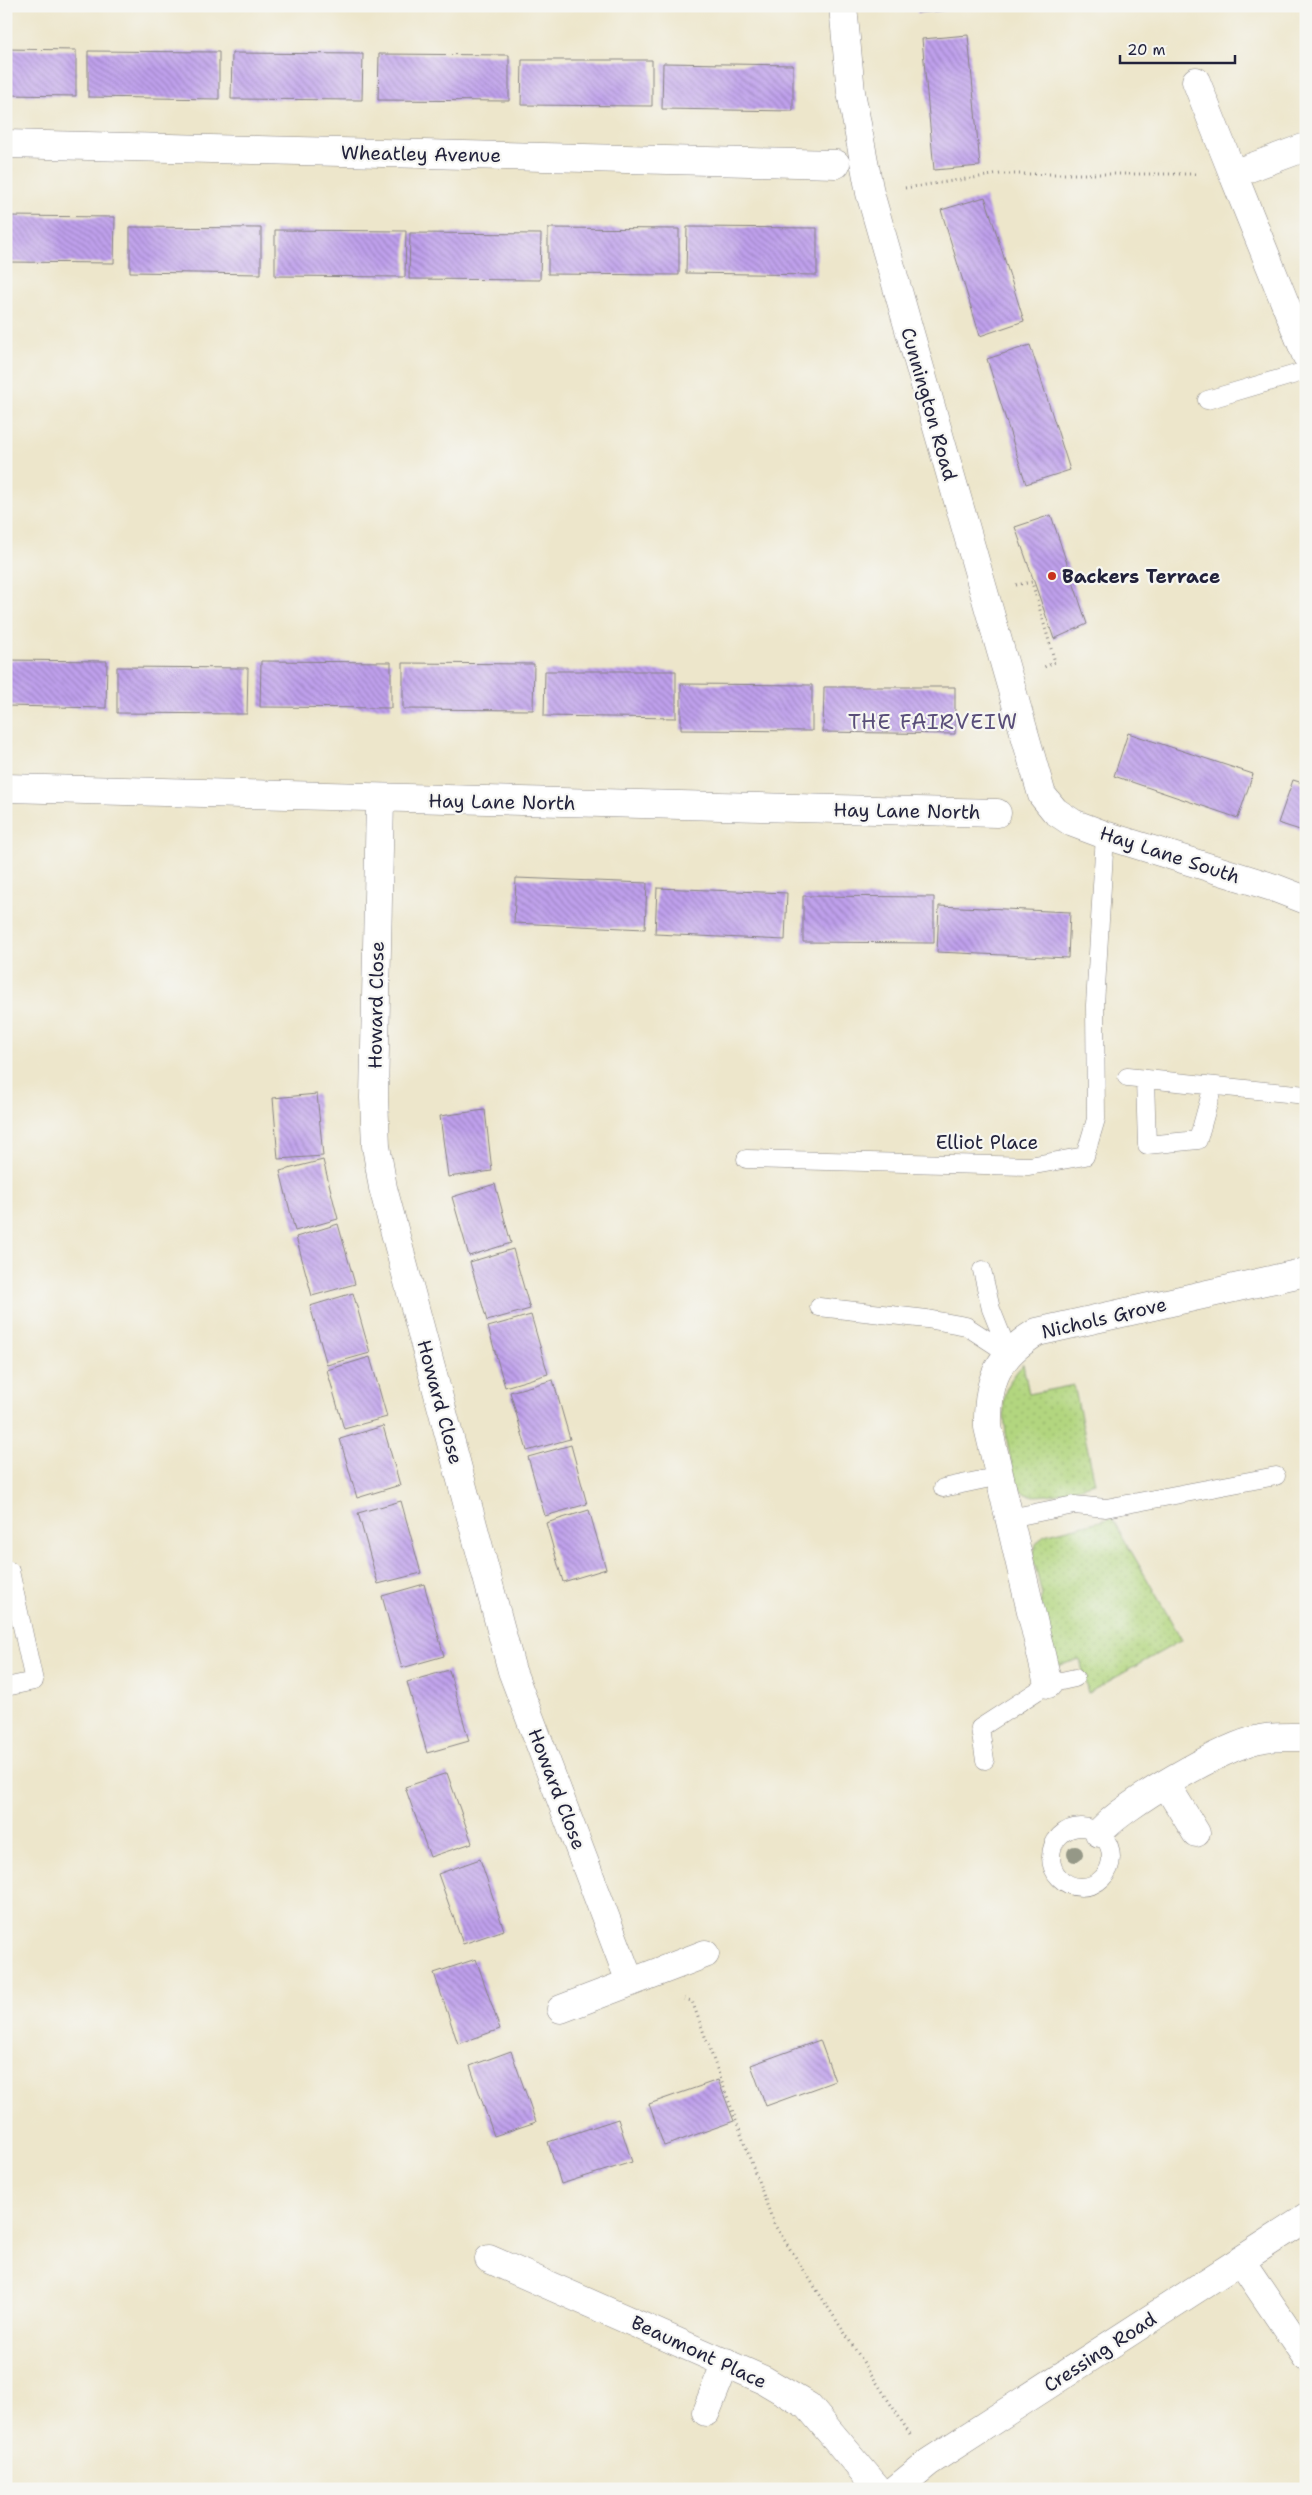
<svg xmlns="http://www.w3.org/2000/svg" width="1312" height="2495" font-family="'Shantell Sans',sans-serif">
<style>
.grass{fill:url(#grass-dots);stroke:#6a7c5d}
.building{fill:url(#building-back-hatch)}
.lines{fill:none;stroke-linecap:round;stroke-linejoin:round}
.lane-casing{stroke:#888483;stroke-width:19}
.street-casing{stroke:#888483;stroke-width:29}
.secondary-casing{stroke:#888483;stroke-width:29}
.path{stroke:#888483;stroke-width:3;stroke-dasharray:1 4;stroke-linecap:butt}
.lane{stroke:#fff;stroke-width:18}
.street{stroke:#fff;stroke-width:28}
.secondary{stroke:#fff;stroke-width:28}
.tree{fill:#959887}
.poi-dot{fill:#c8321e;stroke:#f6f6f2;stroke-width:2}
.labels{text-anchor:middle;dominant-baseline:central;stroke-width:4.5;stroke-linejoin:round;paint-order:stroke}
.street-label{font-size:19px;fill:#22223b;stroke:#f6f6f2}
.poi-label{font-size:19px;font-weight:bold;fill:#22223b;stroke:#f6f6f2;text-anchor:start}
.quarter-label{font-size:21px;letter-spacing:1px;fill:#594e79;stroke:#f6f6f2}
</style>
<defs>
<pattern id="grass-dots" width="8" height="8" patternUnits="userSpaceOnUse" patternTransform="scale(1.25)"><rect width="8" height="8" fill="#b2d67f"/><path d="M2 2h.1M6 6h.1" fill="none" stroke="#99b76f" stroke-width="1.8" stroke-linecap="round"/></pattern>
<pattern id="building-back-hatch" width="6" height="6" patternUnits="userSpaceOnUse" patternTransform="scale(1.25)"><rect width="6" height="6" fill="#bfa0ec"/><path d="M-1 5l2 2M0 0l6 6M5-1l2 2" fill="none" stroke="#9b82c0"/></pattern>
</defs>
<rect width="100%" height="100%" fill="#f6f6f2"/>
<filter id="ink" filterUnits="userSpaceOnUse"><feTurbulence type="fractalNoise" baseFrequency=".02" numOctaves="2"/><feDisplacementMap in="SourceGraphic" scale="10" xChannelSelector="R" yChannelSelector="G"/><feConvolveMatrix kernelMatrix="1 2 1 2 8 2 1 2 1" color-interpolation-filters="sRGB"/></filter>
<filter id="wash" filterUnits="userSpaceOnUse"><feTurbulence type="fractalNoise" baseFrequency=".0096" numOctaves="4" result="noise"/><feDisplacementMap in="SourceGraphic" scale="20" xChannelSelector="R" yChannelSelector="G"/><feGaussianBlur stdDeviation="1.12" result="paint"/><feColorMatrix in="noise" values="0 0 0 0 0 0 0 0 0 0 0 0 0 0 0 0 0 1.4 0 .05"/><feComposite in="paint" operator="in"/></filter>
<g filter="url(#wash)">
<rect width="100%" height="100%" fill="#ede6cb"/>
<!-- grass -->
<path class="grass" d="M1023,1364L1029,1394L1074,1385L1095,1483C1080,1487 1037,1502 1024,1493C1011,1483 1000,1408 1005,1393C1008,1382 1016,1373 1023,1364Z
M1112,1518L1182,1640L1088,1693L1080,1659L1054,1667L1039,1606L1042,1595L1033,1557L1036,1544L1044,1535Z"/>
<g id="blocks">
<!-- building -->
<path class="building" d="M916,6H963V9L917,13Z
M968,35L980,166L934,170L922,39Z
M6,49L76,50V96L6,95Z
M88,51L219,52V99L88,97Z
M232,53L363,54L362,100L231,99Z
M379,54L509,55V101L378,100Z
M522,60H652V106L521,105Z
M663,63L793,65V111L662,109Z
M985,197L1024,321L980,336L941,210Z
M6,216L115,217L114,263L6,262Z
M130,227L261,228V274L130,272Z
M687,227L817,228V275L686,273Z
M548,228L679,229V275L548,274Z
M275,230L406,231L405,277L275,276Z
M410,233L541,234L540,280L409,279Z
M1030,345L1070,470L1026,484L987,359Z
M1051,515L1087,624L1054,639L1015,527Z
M6,660L107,661L106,708L6,706Z
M261,661L391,662V708L260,707Z
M403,663L534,664L533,710L403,709Z
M117,667L248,668L247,714L117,713Z
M545,671H676V718L544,716Z
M681,684L812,685V731L681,730Z
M824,687H955V734L823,732Z
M1128,733L1253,774L1238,818L1114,776Z
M1293,780L1306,784V832L1278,823Z
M516,878L647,883L645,929L514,923Z
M657,888L787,893L785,940L655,934Z
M803,896L934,897V943L803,942Z
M939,906L1070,912L1068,958L937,952Z
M317,1094L323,1156L278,1159L273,1098Z
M485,1110L492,1171L448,1177L440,1116Z
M323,1160L338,1219L295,1231L280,1171Z
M495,1184L511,1243L469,1256L452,1197Z
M338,1224L355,1284L312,1296L296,1237Z
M513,1249L530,1309L487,1321L470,1262Z
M353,1293L370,1353L327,1365L310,1306Z
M531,1315L548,1374L505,1387L488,1327Z
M370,1357L387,1417L344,1429L327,1370Z
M553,1380L570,1439L527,1451L510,1392Z
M383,1426L400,1485L357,1498L340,1439Z
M571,1445L587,1504L545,1516L528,1457Z
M401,1501L421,1573L378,1584L358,1513Z
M589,1510L606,1569L563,1582L546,1523Z
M424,1584L444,1656L402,1668L382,1596Z
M449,1670L469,1741L427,1753L407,1682Z
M447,1773L472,1843L430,1857L405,1787Z
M480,1859L504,1930L463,1944L438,1874Z
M476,1959L500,2029L458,2044L434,1973Z
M820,2040L835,2081L766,2106L751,2065Z
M511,2051L536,2122L494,2136L470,2066Z
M718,2080L734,2121L664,2146L649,2104Z
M618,2119L632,2162L561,2184L548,2142Z"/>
</g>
</g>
<g filter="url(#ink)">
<use href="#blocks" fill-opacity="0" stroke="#888483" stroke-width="1"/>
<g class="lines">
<!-- lane casing -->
<g class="lane-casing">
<path id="lane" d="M1207,400L1306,371
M1127,1077L1306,1095
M1145,1079L1147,1145L1198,1140L1213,1086
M746,1159L1029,1166L1085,1156L1096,1119L1095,1005L1105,835
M982,1270L991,1309L1009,1354
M819,1307L927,1319L966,1326L1009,1354
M943,1488L1000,1476
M1010,1518L1074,1505L1106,1508L1276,1476
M6,1687L34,1681L10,1571
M985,1760L980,1728L1048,1684L1075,1678
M1051 1857a30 30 0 1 1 60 0a30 30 0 1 1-60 0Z"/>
</g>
<!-- street casing -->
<g class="street-casing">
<path id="street" d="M843,6L851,92L870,193L1042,795L1055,811L1073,823L1105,835L1275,888L1306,900
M1196,81L1233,174
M6,144L836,164
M1306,147L1233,174L1306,355
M6,788L997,813
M380,799L374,1098L376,1146L383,1188L512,1671L630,1982
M1048,1684L988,1427C987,1381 996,1357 1037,1332L1306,1272
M1166,1784L1196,1833
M1099,1833C1121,1806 1225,1745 1260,1739C1274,1736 1291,1737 1306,1737
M561,2009L705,1954
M489,2259L764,2380L808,2406L878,2489
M1241,2261L1306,2357
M706,2412L726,2362"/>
</g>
<!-- secondary casing -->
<g class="secondary-casing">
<path id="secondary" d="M896,2489L929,2462L1306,2218"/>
</g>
<!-- path -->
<path class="path" d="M905,188L1000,174H1198
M1016,585L1032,582L1055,662L1042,668
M684,1999L692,2001L774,2224L910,2434"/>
<!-- lane -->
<use href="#lane" class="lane"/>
<!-- street -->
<use href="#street" class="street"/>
<!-- secondary -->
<use href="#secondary" class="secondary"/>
</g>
<!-- trees -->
<circle class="tree" cx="1075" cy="1854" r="8"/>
</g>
<!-- markers -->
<circle class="poi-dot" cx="1052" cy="576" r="5"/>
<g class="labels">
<!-- street labels -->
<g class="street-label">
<text transform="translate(421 154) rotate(1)">Wheatley Avenue</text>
<text transform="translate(929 404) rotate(74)">Cunnington Road</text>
<text transform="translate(502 802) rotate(1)">Hay Lane North</text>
<text transform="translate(907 811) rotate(1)">Hay Lane North</text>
<text transform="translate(1170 855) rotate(18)">Hay Lane South</text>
<text transform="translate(376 1005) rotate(-89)">Howard Close</text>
<text x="987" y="1142">Elliot Place</text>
<text transform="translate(1104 1318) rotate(-13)">Nichols Grove</text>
<text transform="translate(440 1402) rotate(75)">Howard Close</text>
<text transform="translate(557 1789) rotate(69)">Howard Close</text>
<text transform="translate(699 2352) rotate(25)">Beaumont Place</text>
<text transform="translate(1100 2352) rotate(-33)">Cressing Road</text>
</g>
<!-- poi labels -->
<g class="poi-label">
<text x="1062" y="576">Backers Terrace</text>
</g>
<!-- quarter labels -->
<g class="quarter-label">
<text x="933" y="722">THE FAIRVEIW</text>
</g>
</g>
<!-- margin -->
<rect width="1312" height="2495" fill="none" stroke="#f6f6f2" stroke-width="25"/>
<!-- scale -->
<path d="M1120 55v8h115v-8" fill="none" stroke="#22223b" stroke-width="2.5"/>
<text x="1127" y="55" font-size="15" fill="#22223b" stroke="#f6f6f2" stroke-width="4" paint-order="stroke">20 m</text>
</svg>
